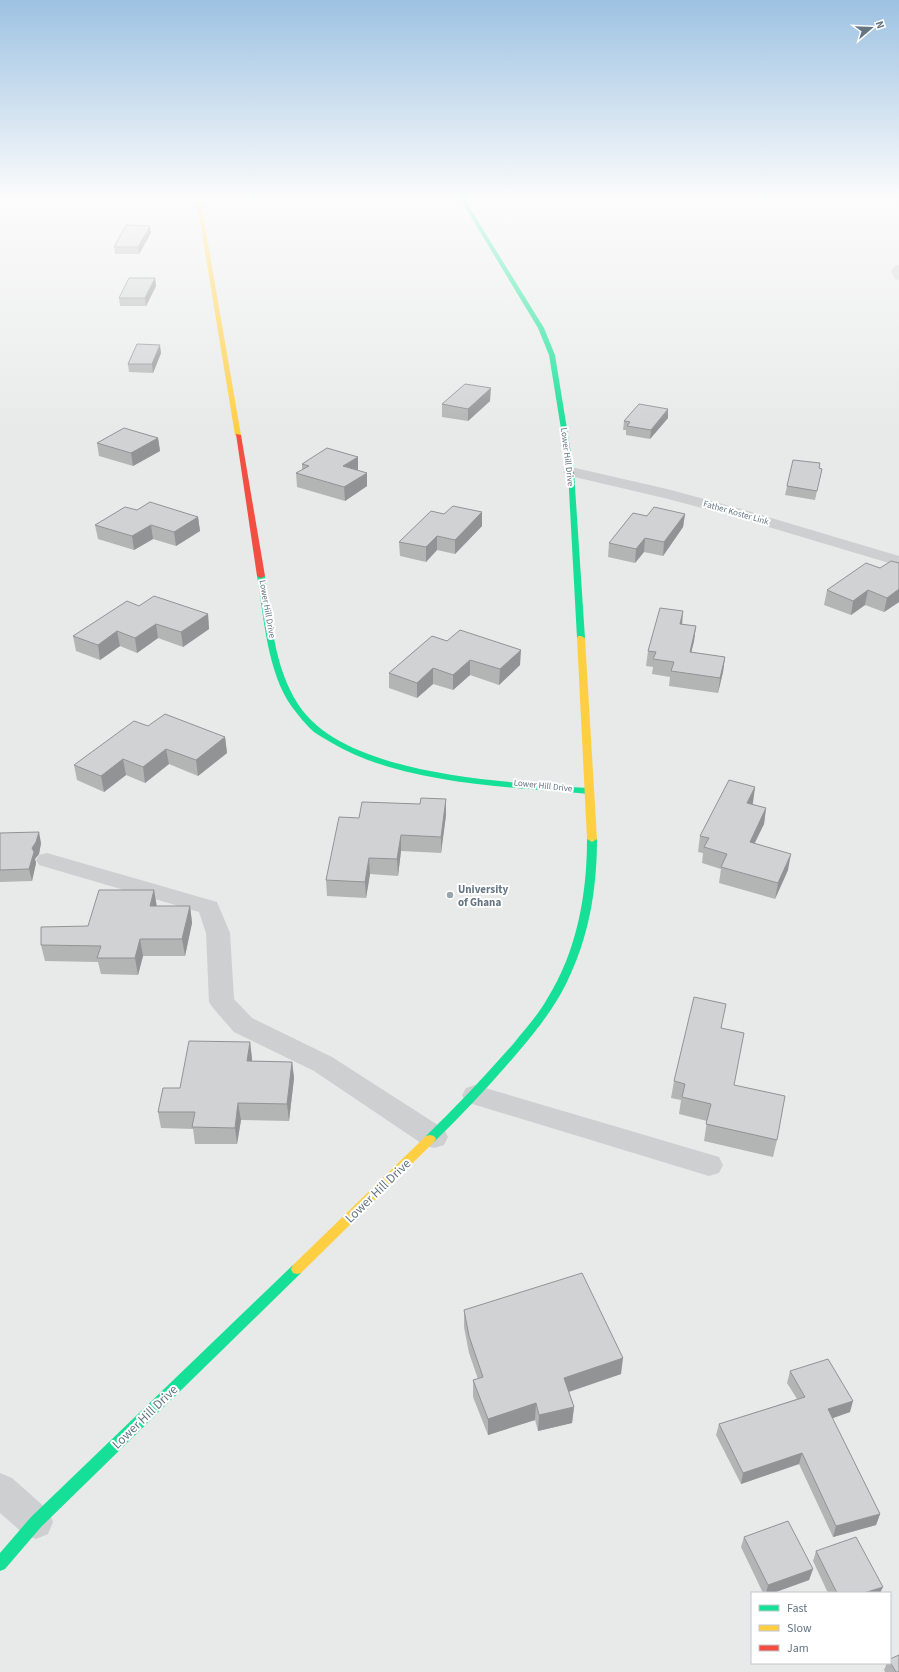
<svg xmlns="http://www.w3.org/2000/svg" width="899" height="1672" font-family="'Source Sans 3',sans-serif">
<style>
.built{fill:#e8e9e9;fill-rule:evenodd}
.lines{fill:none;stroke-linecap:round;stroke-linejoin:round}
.street{fill:#cecfd0;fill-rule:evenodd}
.fast{fill:#16e098;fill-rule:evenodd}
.slow{fill:#ffcf43;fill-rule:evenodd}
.jam{fill:#f24e42;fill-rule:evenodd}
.wall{fill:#b3b5b5}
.shaded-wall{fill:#929394}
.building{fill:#d0d2d3;stroke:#929394}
.poi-dot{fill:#99a4ac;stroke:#fff;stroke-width:1.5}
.labels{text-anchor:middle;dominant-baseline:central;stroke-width:4;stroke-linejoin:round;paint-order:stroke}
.far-street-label{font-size:9px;fill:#657683;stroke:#fff}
.poi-label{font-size:11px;font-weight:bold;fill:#657683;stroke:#fff;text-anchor:start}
.near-street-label{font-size:13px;fill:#657683;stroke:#fff}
</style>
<rect width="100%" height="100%" fill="#f9f9f9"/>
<!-- built -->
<path class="built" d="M0,197H899V1672H0ZM752,1593H890V1663H752Z"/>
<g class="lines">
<!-- street -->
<path class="street" d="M899,265V280L895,279L891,271L895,266Z
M571,467L667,489L741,509L899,556V566L729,515L664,498L566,475L563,472L566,469Z
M47,853L217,902L230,933L234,999L252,1018L332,1057L444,1129L448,1137L444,1145L434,1148L424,1145L314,1071L234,1032L213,1008L209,1002L206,933L199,912L39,865L36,860L39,855Z
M475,1085L709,1154L719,1157L723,1165L719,1173L709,1176L466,1102L462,1095L466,1088Z
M0,1473L12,1478L48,1510L53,1522L48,1534L36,1539L24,1534L0,1513Z"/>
<!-- fast -->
<path class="fast" d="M459,197H463L544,328L555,355L574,472L585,638L584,640H581L577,638L568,472L549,355L538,328Z
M261,574L265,576C271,618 274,667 298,704C344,777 509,782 588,788L592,791L588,794C510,787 400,784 332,743C326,739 319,736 314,732C306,725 298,715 292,707C267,672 264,617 257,576Z
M592,836L597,839C597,889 589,938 566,984C554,1008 537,1030 519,1051C492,1083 464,1113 434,1142L430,1143L426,1142L424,1139L426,1136C457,1106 486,1075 514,1043C525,1029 538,1015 547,999C577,951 587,895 587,839Z
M297,1264L301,1265L303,1269L301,1273L41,1527L5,1569L0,1571V1553L31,1517L293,1265Z"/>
<!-- slow -->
<path class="slow" d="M196,197H200L241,435L238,437L235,435Z
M578,636H581L585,638L597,839L592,842L587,839L577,638Z
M430,1135L434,1136L436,1139L434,1142L301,1273L297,1274L293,1273L291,1269L293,1265L426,1136Z"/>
<!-- jam -->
<path class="jam" d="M236,434L241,435L265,576L261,578L257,576Z"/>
</g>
<!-- wall -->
<path class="wall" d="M150,226L151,233L139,254H115L114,247Z
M155,278L156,286L146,306H120L119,298Z
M161,353L153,373L129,372L128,364Z
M490,401L468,421L442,417V404Z
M668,418L650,439L626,435V430H623L624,421Z
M158,438L160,451L133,466L99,456L97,443Z
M358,457V470L367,486L345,501L297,487L296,473L302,470V464Z
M822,469L815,500L785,495L787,486Z
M137,510L198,517L200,531L176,546L153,539L134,550L98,539L95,525Z
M482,512V526L455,554L437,550L426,562L400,556L399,542L444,514Z
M685,514L683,527L663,556L644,552L635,563L608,557L609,543L647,516Z
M899,563V602L884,612L865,605L851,615L824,605L827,590L880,568Z
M139,606L208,614L209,629L183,647L158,638L137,653L120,646L100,660L76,651L73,636Z
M682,624L696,626L694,641L691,652L725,657L723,672L718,693L669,686L670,677L652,674L653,667L646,666L648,651Z
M432,636L520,665L499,685L470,675L453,690L433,684L417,698L389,688V673Z
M225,737L227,753L198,776L169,764L145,783L126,775L104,792L77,780L74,765Z
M755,787L752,804L766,808L764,824L755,843L788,870L775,899L719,883L721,869L702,863L703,853L698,852L700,836Z
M446,799V815L441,853L401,851L398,876L370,874L366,898L327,896L326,880L420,804Z
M0,833L41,843L39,854L35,859L36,863L32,881L0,882Z
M154,890L156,906H190L192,923L185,956H143L138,975L101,974L98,962L45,961L41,945L88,926Z
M722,1028L734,1085L777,1140L773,1157L704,1141L707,1121L679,1114L681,1100L671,1098L674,1081Z
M250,1042L252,1059V1061L292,1062L294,1078L289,1121L241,1120L237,1144H195L193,1129L161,1128L158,1112L180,1088Z
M464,1310L621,1374L569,1392L574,1407L572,1423L538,1431L535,1420L488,1435L473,1397V1380L478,1379L469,1353L464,1327Z
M790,1371L850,1412L832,1418L880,1514L876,1525L833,1537L799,1464L741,1484L716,1435L719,1424L797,1399L787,1383Z
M744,1537L813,1569L809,1580L773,1593H763L741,1547Z
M816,1551L880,1593H828L813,1561Z
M890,1659L899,1672H885L884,1670L887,1663H890Z"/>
<!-- shaded-wall -->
<path class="shaded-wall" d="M150,226L151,233L139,254L138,247Z
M155,278L156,286L146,306L145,298Z
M160,345L161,353L153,373L152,364Z
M491,388L490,401L468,421V409Z
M668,409V418L650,439L651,430Z
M158,438L160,451L133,466L131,453Z
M358,457V470L343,466Z
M367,473V486L345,501L344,487Z
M482,512V526L455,554V540Z
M685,514L683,527L663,556L664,542Z
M198,517L200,531L176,546L174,532Z
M151,525L153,539L134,550L132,536Z
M437,536V550L426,562V547Z
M645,538L644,552L635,563L636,549Z
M899,589V602L884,612L887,598Z
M868,590L865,605L851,615L853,601Z
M683,611L682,626L680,624Z
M208,614L209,629L183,647L181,632Z
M156,624L158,638L137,653L135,638Z
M696,626L694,641L688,667L690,652Z
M117,631L120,646L100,660L98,645Z
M521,650L520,665L499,685L500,669Z
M725,657L723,672L718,693L720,678Z
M470,660V675L453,690V675Z
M433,668V684L417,698V683Z
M225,737L227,753L198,776L196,760Z
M166,749L169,764L145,783L143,767Z
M123,759L126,775L104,792L101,776Z
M755,787L753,803L745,819L747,803Z
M446,799V815L441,853V837Z
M766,808L764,824L747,858L750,842Z
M39,832L41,843L39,854L35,859L36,863L32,881L29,869L32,848Z
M401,835V851L398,876L397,859Z
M791,854L788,870L775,899L778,883Z
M369,858L370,874L366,898L365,882Z
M154,890L157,907L150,906Z
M190,906L192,923L185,956L182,939Z
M140,939L143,956L138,975L135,958Z
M250,1042L252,1059L249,1078L247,1061Z
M292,1062L294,1078L289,1121L287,1104Z
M238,1103L241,1120L237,1144L235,1128Z
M623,1358L621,1374L562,1394L564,1378Z
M853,1401L850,1412L825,1421L828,1409Z
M536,1403L535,1420L488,1435V1419Z
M574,1407L572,1423L538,1431L539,1415Z
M802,1453L799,1464L741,1484L743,1473Z
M880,1514L876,1525L833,1537L836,1526Z
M813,1569L809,1580L773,1593H766L768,1585Z
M883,1587L880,1593H864Z"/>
<!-- building -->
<path class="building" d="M126,225L150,226L138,247H114Z
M129,278H155L145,298H119Z
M137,344L160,345L152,364H128Z
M465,384L491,388L468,409L442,404Z
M639,404L668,409L651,430L627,426L630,422L624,421Z
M124,428L158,438L131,453L97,443Z
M327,448L358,457L343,466L367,473L344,487L296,473L309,466L302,464Z
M793,460L820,463L819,468L822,469L817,491L787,486Z
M150,502L198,517L174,532L151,525L132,536L95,525L125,507L137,510Z
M453,506L482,512L455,540L437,536L426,547L399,542L431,511L444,514Z
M654,507L685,514L664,542L645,538L636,549L609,543L633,513L647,516Z
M891,561L899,563V589L887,598L868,590L853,601L827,590L866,563L880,568Z
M154,596L208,614L181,632L156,624L135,638L117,631L98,645L73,636L127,601L139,606Z
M660,608L683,611L680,624L696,626L690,652L725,657L720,678L671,671L674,662L653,659L656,652L648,651Z
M460,630L521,650L500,669L470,660L453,675L433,668L417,683L389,673L432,636L447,641Z
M165,714L225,737L196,760L166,749L143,767L123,759L101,776L74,765L134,721L148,726Z
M729,780L755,787L747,803L766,808L750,842L791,854L778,883L721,867L727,854L704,847L709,838L700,836Z
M421,798L446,799L441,837L401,835L397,859L369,858L365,882L326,880L339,817L359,818L362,802L420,804Z
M39,832L36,842L32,848L34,852L29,869L0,870V833Z
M99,890H154L150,906H190L182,939H140L135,958H97L101,946L41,945V927L88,926Z
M694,997L726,1004L721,1028L744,1033L734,1085L785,1096L777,1140L706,1124L711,1104L682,1097L685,1084L674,1081Z
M189,1041L250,1042L247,1061L292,1062L287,1104L238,1103L235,1128L192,1127L195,1112H158L163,1088H180Z
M582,1273L623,1358L564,1378L574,1407L539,1415L536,1403L488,1419L473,1380L483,1377L469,1336L464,1310Z
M828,1359L853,1401L828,1409L880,1514L836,1526L802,1453L743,1473L719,1424L805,1397L790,1371Z
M788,1521L813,1569L768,1585L744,1537Z
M856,1537L883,1587L864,1593H837L816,1551Z
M899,1655V1672H896L890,1662V1659Z"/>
<!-- sky -->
<linearGradient id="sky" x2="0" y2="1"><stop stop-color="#9dc2e2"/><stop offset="0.46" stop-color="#fcfcfc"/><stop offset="1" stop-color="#fcfcfc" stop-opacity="0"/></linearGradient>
<rect width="899" height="431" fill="url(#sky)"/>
<!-- markers -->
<circle class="poi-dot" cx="450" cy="895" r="4"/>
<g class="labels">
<!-- far-street labels -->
<g class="far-street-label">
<text transform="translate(567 457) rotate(83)">Lower Hill Drive</text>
<text transform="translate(736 513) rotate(16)">Father Koster Link</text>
<text transform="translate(267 609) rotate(80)">Lower Hill Drive</text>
<text transform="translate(543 786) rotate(6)">Lower Hill Drive</text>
</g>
<!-- poi labels -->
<g class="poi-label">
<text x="458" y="889">University<tspan x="458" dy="13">of Ghana</tspan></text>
</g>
<!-- near-street labels -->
<g class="near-street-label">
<text transform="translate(378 1191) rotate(-44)">Lower Hill Drive</text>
<text transform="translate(145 1417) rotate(-44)">Lower Hill Drive</text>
</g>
</g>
<!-- legend -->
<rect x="751" y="1592" width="140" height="72" fill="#ffffff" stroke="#c1c8cd"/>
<rect x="759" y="1605" width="20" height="6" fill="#16e098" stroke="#c1c8cd"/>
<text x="787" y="1612" font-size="12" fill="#657683">Fast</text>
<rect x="759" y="1625" width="20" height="6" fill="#ffcf43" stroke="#c1c8cd"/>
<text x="787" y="1632" font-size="12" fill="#657683">Slow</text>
<rect x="759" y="1645" width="20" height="6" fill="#f24e42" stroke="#c1c8cd"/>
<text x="787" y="1652" font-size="12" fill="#657683">Jam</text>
<!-- north arrow -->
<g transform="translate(871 28) rotate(71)" stroke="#ffffff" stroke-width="3" paint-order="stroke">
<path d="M0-3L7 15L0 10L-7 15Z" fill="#657683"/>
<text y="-6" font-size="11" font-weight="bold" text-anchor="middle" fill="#657683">N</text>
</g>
</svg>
